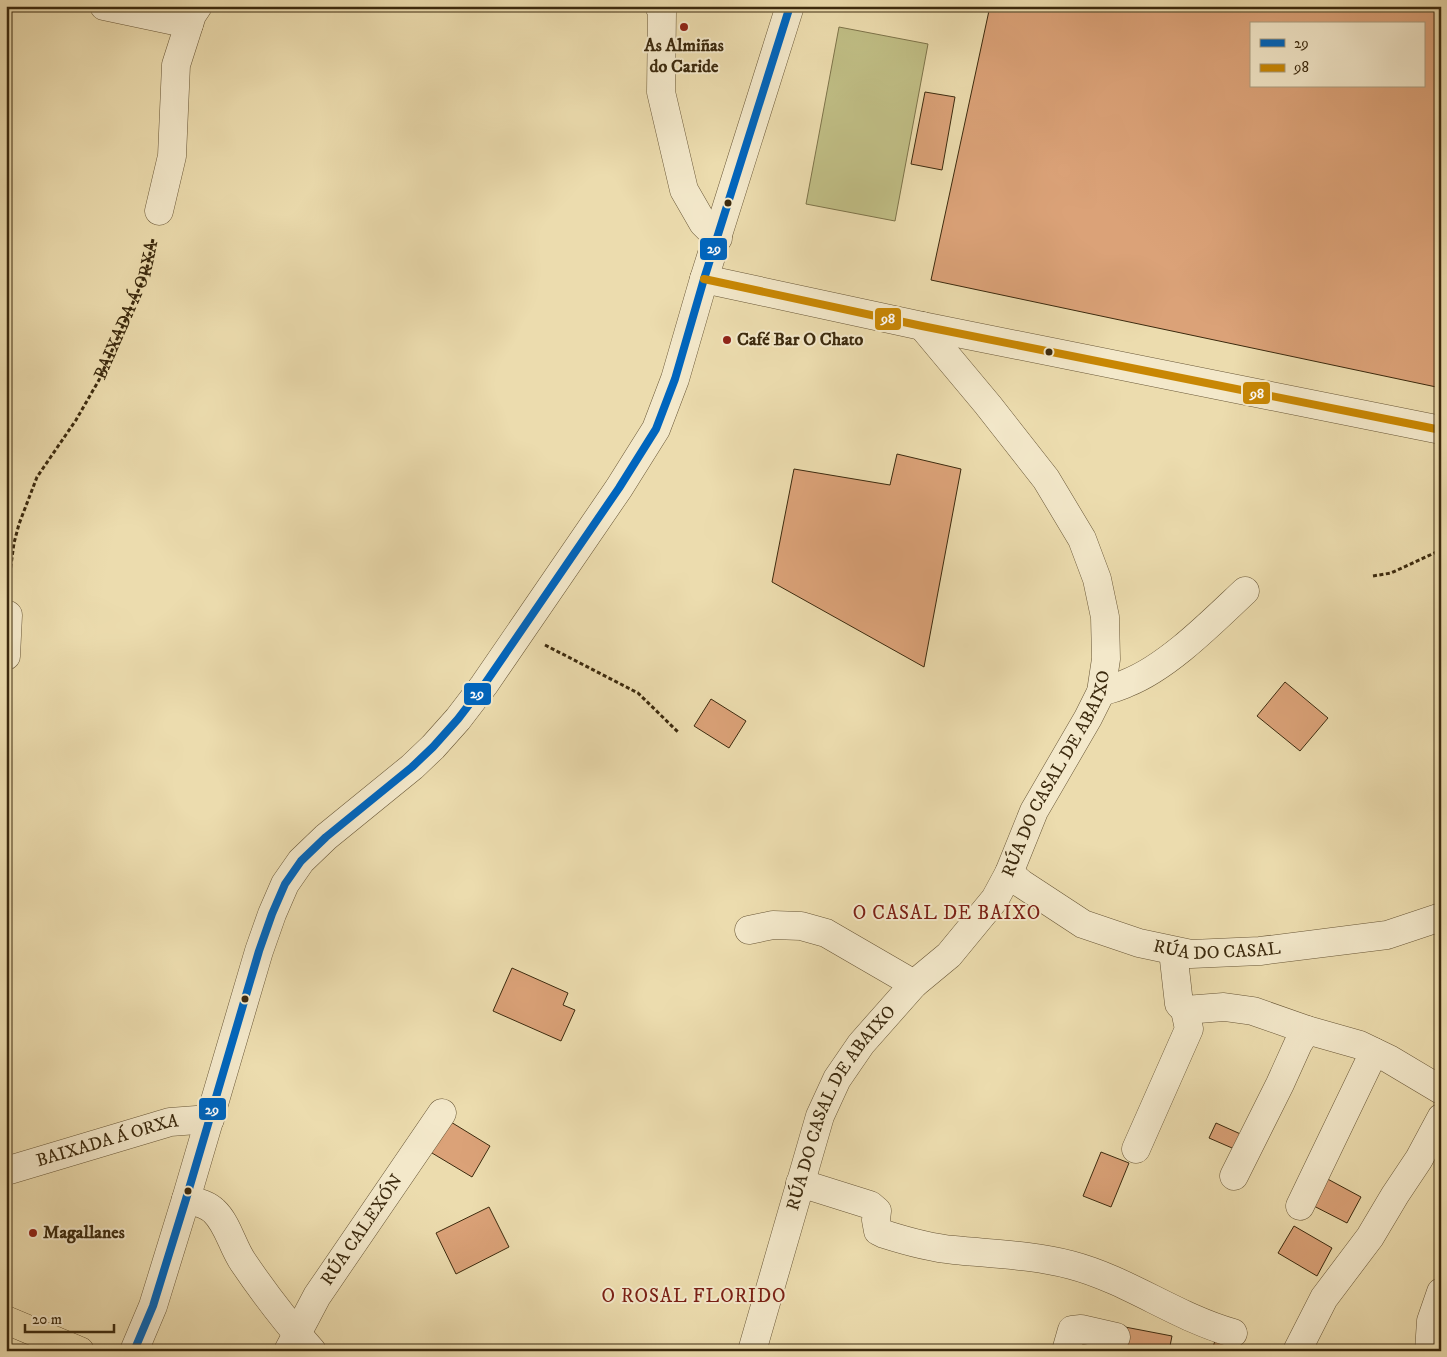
<svg xmlns="http://www.w3.org/2000/svg" width="1447" height="1357" font-family="'IM FELL DW Pica',serif">
<style>
.green{fill:#c0be85;stroke:#7e744a}
.building{fill:#dba278;stroke:#3c2a0e;fill-rule:evenodd}
.lines{fill:none;stroke-linecap:round;stroke-linejoin:round}
.street-casing{stroke:#685636;stroke-width:29}
.primary-casing{stroke:#3c2a0e;stroke-width:29}
.path{stroke:#3c2a0e;stroke-width:3;stroke-dasharray:4 2.5;stroke-linecap:butt}
.street{stroke:#f3e8ca;stroke-width:28}
.primary{stroke:#ecdcae;stroke-width:28}
.bus-1-casing{stroke:#f3e8ca;stroke-width:11}
.bus-2-casing{stroke:#f3e8ca;stroke-width:11}
.bus-1{stroke:#0065bd;stroke-width:8}
.bus-2{stroke:#c88704;stroke-width:8}
.poi-dot{fill:#8f2418;stroke:#f3e8ca;stroke-width:2}
.bus-dot{fill:#3c2a0e;stroke:#f3e8ca;stroke-width:2}
.labels{text-anchor:middle;dominant-baseline:central;stroke-width:4;stroke-linejoin:round;paint-order:stroke}
.poi-label{font-size:18px;font-weight:bold;fill:#3c2a0e;stroke:#f3e8ca;text-anchor:start}
.street-label{font-size:18px;fill:#3c2a0e;stroke:#f3e8ca}
.neighbourhood-label{font-size:19px;letter-spacing:1px;fill:#7a1f14;stroke:#f3e8ca}
.line-badge{stroke:#f3e8ca;stroke-width:2}
.badge-label{font-size:14px;text-anchor:middle;font-weight:bold;fill:#fff}
</style>
<rect width="100%" height="100%" fill="#ecdcae"/>
<filter id="stains"><feTurbulence type="fractalNoise" baseFrequency=".004" numOctaves="4"/><feColorMatrix values="0 0 0 0 .2 0 0 0 0 .09 0 0 0 0 .02 0 0 0 .5 -.17"/></filter>
<radialGradient id="worn" r=".72"><stop offset=".6" stop-color="#630" stop-opacity="0"/><stop offset="1" stop-color="#630" stop-opacity=".3"/></radialGradient>
<!-- green -->
<path class="green" d="M839,27L928,44L895,221L806,204Z"/>
<!-- building -->
<path class="building" d="M990,6H1441V388L931,280ZM1251,24H1423V86H1251Z
M925,92L955,97L942,170L911,164Z
M897,454L961,469L924,667L772,582L794,469L890,485Z
M1285,682L1328,718L1300,751L1257,716Z
M711,699L746,721L729,748L694,726Z
M512,968L568,993L563,1005L575,1010L561,1041L493,1011Z
M446,1119L490,1146L472,1177L427,1150Z
M1216,1123L1245,1136L1239,1151L1209,1138Z
M1101,1152L1129,1163L1111,1207L1083,1196Z
M1322,1176L1361,1197L1347,1223L1308,1203Z
M489,1207L509,1247L456,1274L436,1233Z
M1294,1226L1332,1248L1317,1276L1278,1253Z
M1125,1327L1172,1336L1169,1351H1073L1075,1337L1121,1346Z
M1217,1333L1240,1339L1237,1351H1212Z"/>
<g class="lines">
<!-- street casing -->
<g class="street-casing">
<g id="street">
<path d="M104,6L189,24"/>
<path d="M659,6L662,12L661,92L684,190L703,223L718,238"/>
<path d="M159,211L172,156L176,65L192,15L198,6"/>
<path d="M704,279L922,326L1441,430"/>
<path d="M6,656L8,615"/>
<path d="M1101,692C1110,689 1119,687 1127,683C1168,667 1213,621 1245,591"/>
<path id="s2" d="M1009,873L1022,884L1083,924L1139,943L1191,954L1260,951L1387,935L1441,917"/>
<path d="M749,930L773,925L801,926L826,933L914,984"/>
<path d="M1173,951L1179,1004L1185,1010L1224,1007L1253,1011L1307,1030L1360,1045L1389,1059L1441,1090"/>
<path d="M1136,1149L1189,1029L1185,1010"/>
<path id="s3" d="M6,1171L170,1122L210,1119"/>
<path d="M1234,1176L1280,1084L1298,1044L1307,1030"/>
<path d="M800,1183L870,1205L877,1211L876,1220L878,1231L884,1234C906,1241 931,1248 954,1250C993,1254 1033,1255 1071,1265C1128,1280 1176,1317 1233,1333"/>
<path d="M186,1199C196,1202 207,1204 214,1211C228,1224 232,1246 243,1262C264,1293 287,1323 312,1351"/>
<path d="M1300,1206L1374,1052"/>
<path d="M134,1351L153,1306L186,1199L259,951L272,914L285,884L301,861L326,837L412,767L433,747L458,719L484,685L619,488L656,429L675,379L704,279L790,6"/>
<path id="s4" d="M288,1351L317,1296L442,1113"/>
<path id="s5" d="M752,1351L820,1116L837,1079L861,1044L914,984L949,955L995,899L1009,873L1034,811L1088,718L1101,692L1106,659L1105,617L1097,579L1082,539L1046,479L988,405L922,326"/>
<path d="M1066,1351L1072,1330L1081,1329L1116,1337"/>
<path d="M1297,1351L1324,1298L1370,1237L1395,1195L1419,1159L1441,1118"/>
<path d="M1429,1351L1431,1321L1441,1292"/>
</g>
</g>
<!-- primary casing -->
<g class="primary-casing">
<path id="primary" d="M6,1320L80,1351"/>
</g>
<!-- path -->
<g class="path">
<path d="M1373,576L1391,573L1441,550"/>
<path id="s1" d="M8,587L14,543L19,524L37,477L76,420L99,380L146,273L153,239"/>
<path d="M545,645L638,693L678,732"/>
</g>
<!-- street -->
<use href="#street" class="street"/>
<!-- primary -->
<use href="#primary" class="primary"/>
<!-- bus-1 casing -->
<g class="bus-1-casing">
<path id="bus-1" d="M134,1351L153,1306L186,1199L259,951L272,914L285,884L301,861L326,837L412,767L433,747L458,719L484,685L619,488L656,429L675,379L704,279L790,6"/>
</g>
<!-- bus-2 casing -->
<g class="bus-2-casing">
<path id="bus-2" d="M704,279L922,326L1441,430"/>
</g>
<!-- bus-1 -->
<use href="#bus-1" class="bus-1"/>
<!-- bus-2 -->
<use href="#bus-2" class="bus-2"/>
</g>
<!-- markers -->
<g class="poi-dot">
<circle cx="684" cy="27" r="5"/>
<circle cx="727" cy="340" r="5"/>
<circle cx="33" cy="1233" r="5"/>
</g>
<g class="bus-dot">
<circle cx="728" cy="203" r="4.5"/>
<circle cx="1049" cy="352" r="4.5"/>
<circle cx="245" cy="999" r="4.5"/>
<circle cx="188" cy="1191" r="4.5"/>
</g>
<g class="labels">
<!-- poi labels -->
<g class="poi-label">
<text x="684" y="46" text-anchor="middle">As Almiñas<tspan x="684" dy="21">do Caride</tspan></text>
<text x="737" y="340">Café Bar O Chato</text>
<text x="43" y="1233">Magallanes</text>
</g>
<!-- street labels -->
<g class="street-label">
<text stroke="none"><textPath href="#s1" startOffset="305">BAIXADA Á ORXA</textPath></text>
<text stroke="none"><textPath href="#s5" startOffset="666">RÚA DO CASAL DE ABAIXO</textPath></text>
<text stroke="none"><textPath href="#s2" startOffset="228">RÚA DO CASAL</textPath></text>
<text stroke="none"><textPath href="#s5" startOffset="261">RÚA DO CASAL DE ABAIXO</textPath></text>
<text stroke="none"><textPath href="#s3" startOffset="106">BAIXADA Á ORXA</textPath></text>
<text stroke="none"><textPath href="#s4" startOffset="142">RÚA CALEXÓN</textPath></text>
</g>
<!-- neighbourhood labels -->
<g class="neighbourhood-label">
<text x="947" y="913">O CASAL DE BAIXO</text>
<text x="694" y="1296">O ROSAL FLORIDO</text>
</g>
</g>
<g class="line-badge">
<rect x="699" y="237" width="29" height="24" rx="5" fill="#0065bd"/>
<rect x="874" y="307" width="28" height="24" rx="5" fill="#c88704"/>
<rect x="1242" y="381" width="29" height="24" rx="5" fill="#c88704"/>
<rect x="463" y="682" width="29" height="24" rx="5" fill="#0065bd"/>
<rect x="198" y="1097" width="29" height="24" rx="5" fill="#0065bd"/>
</g>
<g class="badge-label">
<text x="714" y="253">29</text>
<text x="888" y="323">98</text>
<text x="1257" y="398">98</text>
<text x="477" y="698">29</text>
<text x="212" y="1114">29</text>
</g>
<!-- margin -->
<rect width="1447" height="1357" fill="none" stroke="#ecdcae" stroke-width="25"/>
<rect x="8" y="8" width="1432" height="1342" fill="none" stroke="#3c2a0e" stroke-width="2.5"/>
<rect x="12" y="12" width="1422" height="1332" fill="none" stroke="#3c2a0e"/>
<!-- legend -->
<rect x="1250" y="22" width="175" height="65" fill="#f3e8ca" stroke="#aa9c7f"/>
<rect x="1260" y="39" width="25" height="8" fill="#0065bd" stroke="#aa9c7f"/>
<text x="1294" y="48" font-size="15" fill="#3c2a0e">29</text>
<rect x="1260" y="64" width="25" height="8" fill="#c88704" stroke="#aa9c7f"/>
<text x="1294" y="72" font-size="15" fill="#3c2a0e">98</text>
<!-- scale -->
<path d="M25 1324v8h89v-8" fill="none" stroke="#3c2a0e" stroke-width="2.5"/>
<text x="32" y="1324" font-size="15" fill="#3c2a0e" stroke="#f3e8ca" stroke-width="4" paint-order="stroke">20 m</text>
<rect width="100%" height="100%" filter="url(#stains)"/>
<rect width="100%" height="100%" fill="url(#worn)"/>
</svg>
